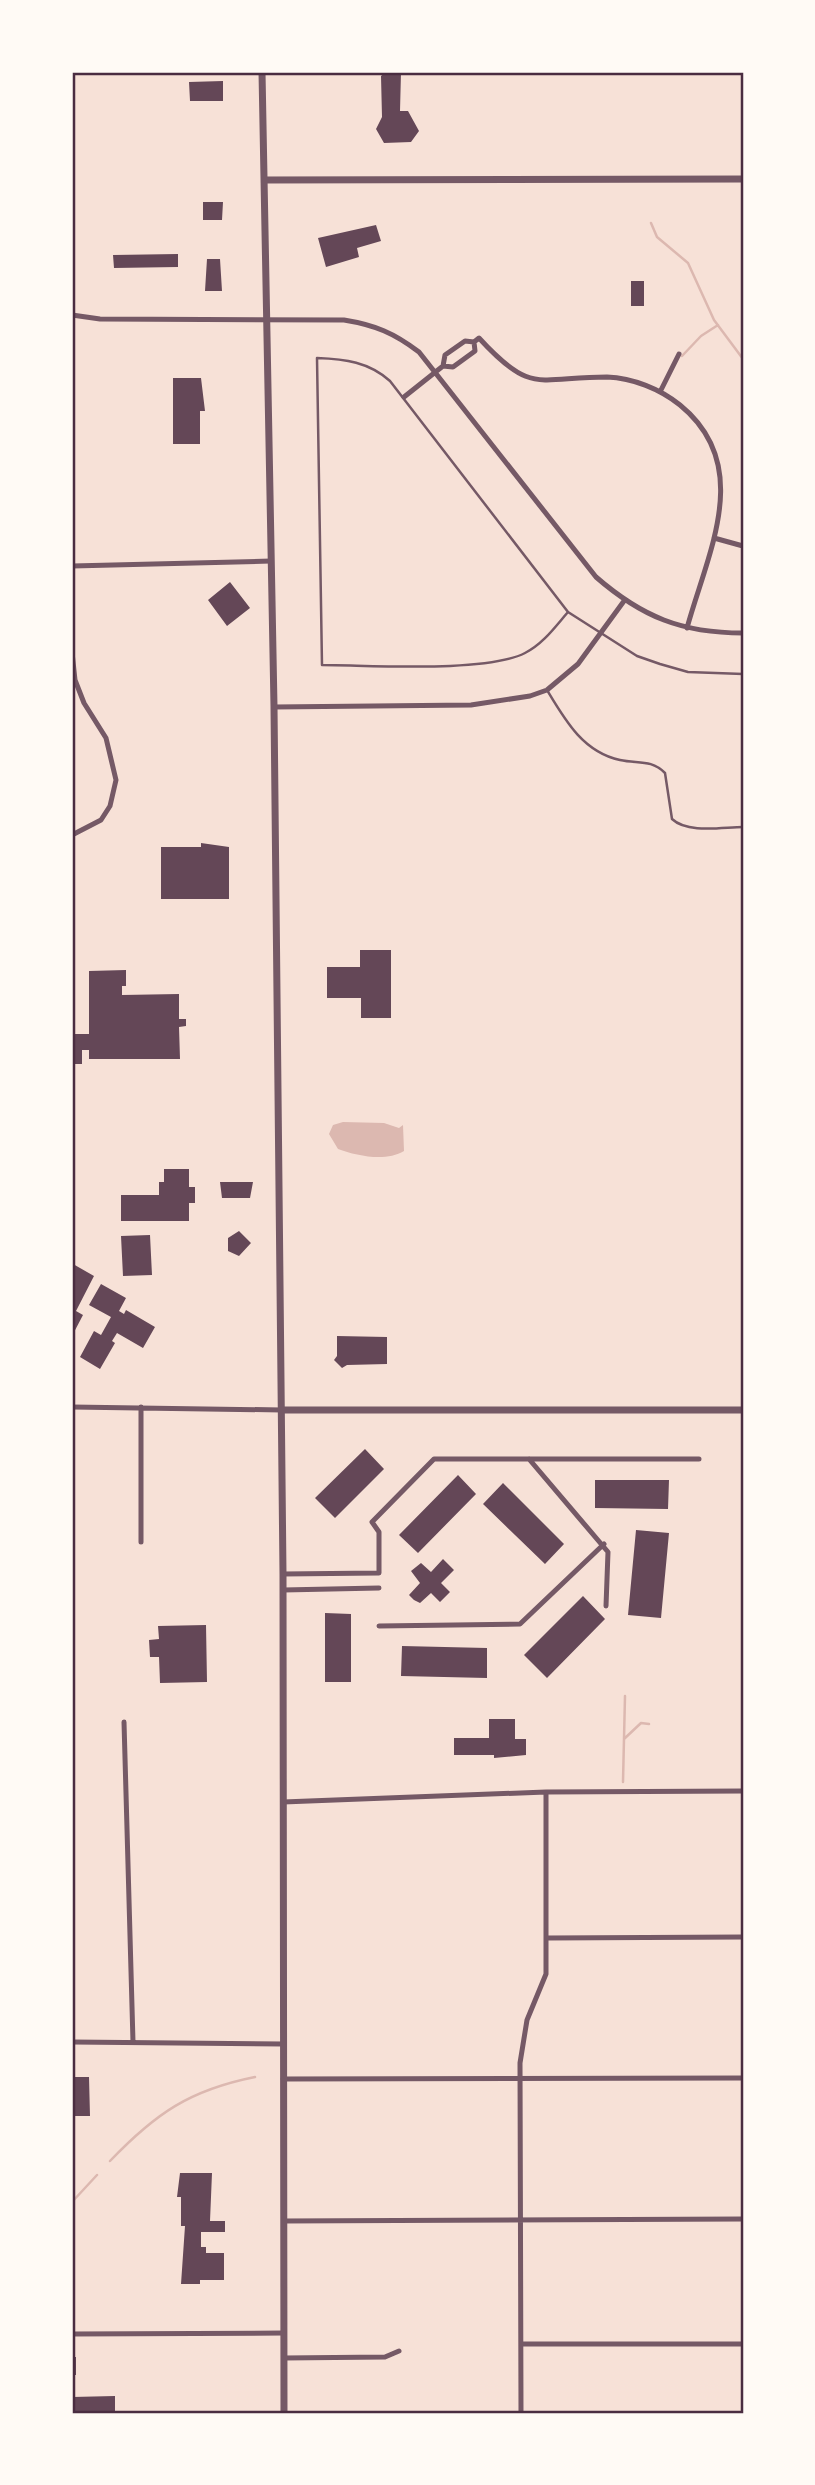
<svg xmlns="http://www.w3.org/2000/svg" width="815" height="2485" font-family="'DejaVu Sans',sans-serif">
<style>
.water{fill:#dcb8b0}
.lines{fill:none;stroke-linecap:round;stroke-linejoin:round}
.stream{stroke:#dcb8b0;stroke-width:2.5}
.building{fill:#644757}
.service{stroke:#755966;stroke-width:2.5}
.minor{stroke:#755966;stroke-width:5}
.tertiary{stroke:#755966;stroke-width:7}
.neatline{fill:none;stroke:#4a2c40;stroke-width:2.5}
</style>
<rect width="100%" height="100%" fill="#f7e1d7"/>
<!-- water -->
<path class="water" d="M343,1122L384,1123L399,1128L403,1125L404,1151C386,1162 357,1156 338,1149L329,1134L333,1125Z"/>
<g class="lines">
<!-- stream -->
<path class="stream" d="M651,223L657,237L688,263L714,320L743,359
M682,356L701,336L718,325
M624,1739L641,1723L649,1724
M623,1782L625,1696
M110,2161C156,2113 190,2090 255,2077
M72,2202L97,2175"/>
</g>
<!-- building -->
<path class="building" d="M386,72H401L400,111H408L419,131L411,142L384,143L376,129L382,117L381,76Z
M223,81V101H190L189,82Z
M203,202H223L222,220H203Z
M376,225L381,241L357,248L359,257L326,267L318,238Z
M178,254V267L114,268L113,255Z
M207,259H220L222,291H205Z
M631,281H644V306H631Z
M173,378H201L205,411H200V444H173Z
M230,582L250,608L227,626L208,600Z
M201,843L229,847V899H161V847H201Z
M360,950H391V1018H361V998H327V967H360Z
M126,970V986H122V995L179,994V1019H186V1026L179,1027L180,1059H89V1050H82V1064H72V1034H89V971Z
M164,1169H189V1187H195V1203H189V1221H121V1195H159V1182H164Z
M220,1182H253L250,1198H222Z
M239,1231L251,1243L239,1256L228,1251V1238Z
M150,1235L152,1275L123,1276L121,1236Z
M73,1264L94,1276L76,1311L83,1315L72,1336Z
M101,1284L126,1298L119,1311L124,1314L126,1310L155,1327L143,1348L117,1333L112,1341L115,1343L100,1369L80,1357L94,1331L101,1335L111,1317L89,1305Z
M337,1336L387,1337V1364L347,1365L342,1368L334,1360L337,1356Z
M365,1449L384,1469L335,1518L315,1498Z
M458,1475L476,1494L418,1553L399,1535Z
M595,1480H669L668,1509L595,1508Z
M503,1483L564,1544L545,1564L483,1504Z
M636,1530L669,1533L661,1618L628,1615Z
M443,1559L454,1570L441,1583L450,1592L440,1602L431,1593L420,1603L414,1600L409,1595L420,1583L411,1571L421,1563L431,1572Z
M583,1596L605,1619L547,1678L524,1655Z
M325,1613L351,1614V1682H325Z
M206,1625L207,1682L160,1683L159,1657H150L149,1640L159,1639L158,1626Z
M402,1646L487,1648V1678L401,1676Z
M489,1719H515V1739H526V1755L494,1758V1755H454V1738H489Z
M72,2077H89L90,2116H72Z
M180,2173H212L210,2221H225V2232H201V2247H206V2253H224V2280H200V2284H181L185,2226H181V2197H177Z
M72,2357H76V2375H72Z
M115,2396V2413H72V2397Z"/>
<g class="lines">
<!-- service -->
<path class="service" d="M568,612C555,627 543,644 525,653C487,673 370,665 322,665L317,358C345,359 369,362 390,381L568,612L637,656L660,664L688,672L743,674
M547,690C565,720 583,752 620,760C638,764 651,759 665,773L672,819C688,834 723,827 743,827"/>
<!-- minor -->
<path class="minor" d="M72,315L100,319L344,320C375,325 394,333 419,352L596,577C642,617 682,633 743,633
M443,366L453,367L475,351L474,342
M660,392L679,354
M404,397L443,366L445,355L465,341L474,342L479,338C532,396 538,377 607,377C633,378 660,389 680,405C755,466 707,554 687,628
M714,538L743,546
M72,566L271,561
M72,652L75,680L84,703L106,738L116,780L110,806L101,820L72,835
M274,707L471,705L530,696L547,690L578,664L624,601
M72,1407L282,1410
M141,1407V1542
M529,1459L608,1552L606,1606
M283,1574L379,1573V1532L372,1522L434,1459H699
M283,1590L379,1588
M379,1626L520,1624L604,1544
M124,1722L133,2042
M283,1802L546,1792L743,1791
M548,1938L743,1937
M72,2042L283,2044
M283,2079L743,2078
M284,2221L743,2219
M72,2334L284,2333
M521,2344H743
M284,2358L385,2357L399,2351
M521,2413L520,2063L527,2020L546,1974V1792"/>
<!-- tertiary -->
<path class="tertiary" d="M262,72L274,706L283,1574L284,2413
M264,180L743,179
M282,1410H743"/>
</g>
<!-- border -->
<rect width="815" height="2485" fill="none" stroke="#fffaf5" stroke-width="147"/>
<rect x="74" y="74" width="668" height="2338" class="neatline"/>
</svg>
